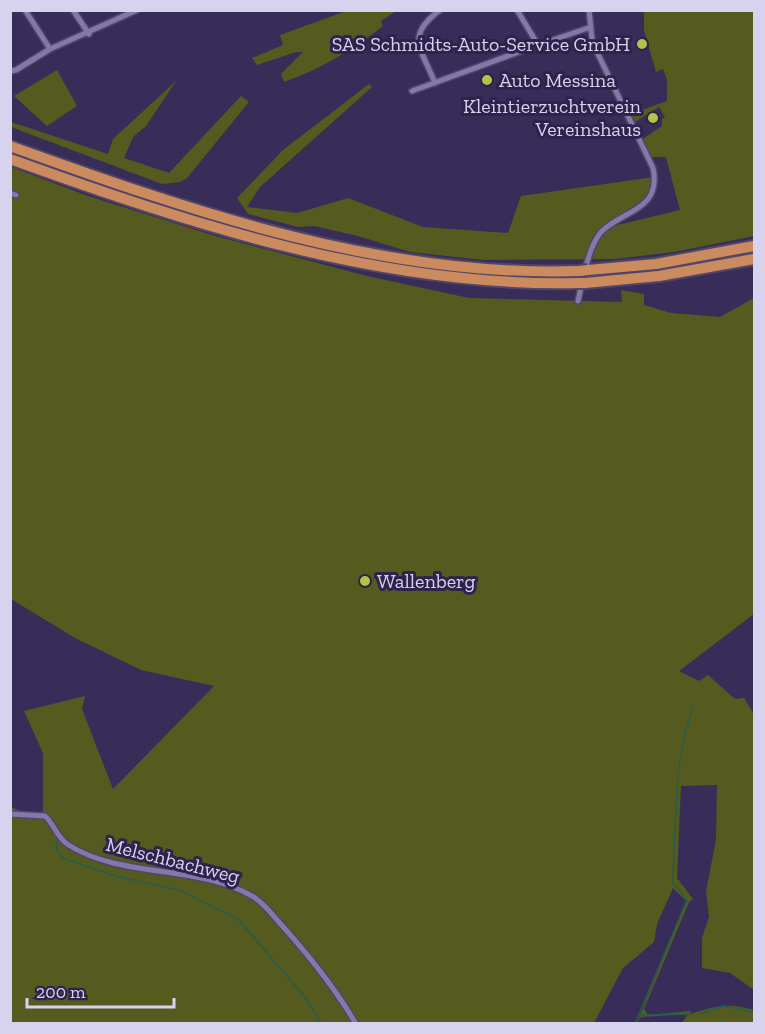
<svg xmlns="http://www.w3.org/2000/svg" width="765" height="1034" font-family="'Zilla Slab',serif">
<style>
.green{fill:#555a1e}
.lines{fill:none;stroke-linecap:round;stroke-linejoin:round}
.stream{stroke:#255e4f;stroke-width:1.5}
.street-casing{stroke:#50466a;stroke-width:8}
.highway-casing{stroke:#50466a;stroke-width:14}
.street{stroke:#8278a9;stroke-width:5}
.highway{stroke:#cc8a5f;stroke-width:10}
.highway-bridge-casing{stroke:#50466a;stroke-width:14;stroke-linecap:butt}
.highway-bridge{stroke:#cc8a5f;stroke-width:10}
.poi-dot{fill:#b7c148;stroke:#2e234d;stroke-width:2}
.labels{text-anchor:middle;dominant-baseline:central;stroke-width:6;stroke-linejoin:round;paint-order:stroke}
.poi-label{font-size:20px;fill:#d7d3ee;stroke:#2e234d;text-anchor:end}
.street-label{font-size:20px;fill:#d7d3ee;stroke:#2e234d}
</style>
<rect width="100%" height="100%" fill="#382d58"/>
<!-- green -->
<path class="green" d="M346,11H396L381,21L383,26C352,50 321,69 284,82L281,74L303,52H296L257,65L252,58L283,45L280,35Z
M644,11H754V236L674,252L615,259L483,260L410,252L358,236L314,226L298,227L248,214L237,198L283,150L369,84L372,87L260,187L247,207L297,213L348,198L423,227L508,233L521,196L654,177L647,201L605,228L680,210L666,157H651L643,139L662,126V119L665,117L659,107L635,122L631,114L667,101V80L663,69L656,72L644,30Z
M57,70L77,106L47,126L14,96Z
M176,81L146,126L133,137L124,158L169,173L241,96L249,102L187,178L180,182L162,184L11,127V122L108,154L113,139Z
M11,167L88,196L215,236L367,276L469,298L622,302L621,290L644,294V305L671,313L720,317L754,298V614L679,671L699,681L708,675L735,699L744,698L754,714V990L730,973L702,968V938L709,917L706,891L716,840L717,785L681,786L677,878L693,899L689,902L644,1009L648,1015L691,1011L690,1014C717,1006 726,1002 754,1010V1023H682L688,1014L641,1017L637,1023L686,901L673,888L657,924L654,942L623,968L594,1023H11V807L23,812V814L43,817V753L24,711L85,696L82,709L113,789L214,686L141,670L75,638L11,599Z"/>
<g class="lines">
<!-- stream -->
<path class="stream" d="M56,840L57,850L63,858L115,876L179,890L238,919L305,997L322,1024
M699,1014L724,1006L754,1012
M639,1015L689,1014
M635,1024L687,900L673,883L674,852L678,773L685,733L693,706"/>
<!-- street casing -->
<g class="street-casing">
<path id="street" d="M25,10L50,49
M73,10L89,34
M517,10L538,45L591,27
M10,71L16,70L50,49L137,10
M435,83C421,48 405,36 440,10
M412,91L538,45
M10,193L16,195
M585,271C588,257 592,243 601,232C622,210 662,211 653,168L597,52L592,39L589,10
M578,301L582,283
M10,814L45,816C54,824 56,836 67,844C121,879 196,864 252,896C263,902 270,912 278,921C307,953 334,986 356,1024"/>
</g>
<!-- highway casing -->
<g class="highway-casing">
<path id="highway" d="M10,146C193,212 384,278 580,271
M10,159C193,225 382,287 578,283
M588,270L656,264L754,246
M585,283L659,276L754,259"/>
</g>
<!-- street -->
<use href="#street" class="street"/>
<!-- highway -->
<use href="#highway" class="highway"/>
<!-- highway-bridge casing -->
<g class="highway-bridge-casing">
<path id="highway-bridge" d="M580,271L588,270
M578,283H585"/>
</g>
<!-- highway-bridge -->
<use href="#highway-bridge" class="highway-bridge"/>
</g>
<!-- markers -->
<g class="poi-dot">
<circle cx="642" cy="44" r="6"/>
<circle cx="487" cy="80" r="6"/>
<circle cx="653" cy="118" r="6"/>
<circle cx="365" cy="581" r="6"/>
</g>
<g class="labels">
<!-- poi labels -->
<g class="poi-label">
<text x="630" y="44">SAS Schmidts-Auto-Service GmbH</text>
<text x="499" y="80" text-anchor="start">Auto Messina</text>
<text x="641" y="106">Kleintierzuchtverein<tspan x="641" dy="23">Vereinshaus</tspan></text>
<text x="377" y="581" text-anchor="start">Wallenberg</text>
</g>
<!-- street labels -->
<g class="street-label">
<text transform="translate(173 860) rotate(14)">Melschbachweg</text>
</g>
</g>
<!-- border -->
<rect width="765" height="1034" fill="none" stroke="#d7d3ee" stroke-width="24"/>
<!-- scale -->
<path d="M27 998v9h147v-9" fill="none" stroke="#d7d3ee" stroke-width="3"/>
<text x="36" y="998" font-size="18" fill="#d7d3ee" stroke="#2e234d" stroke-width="4.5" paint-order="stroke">200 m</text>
</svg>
